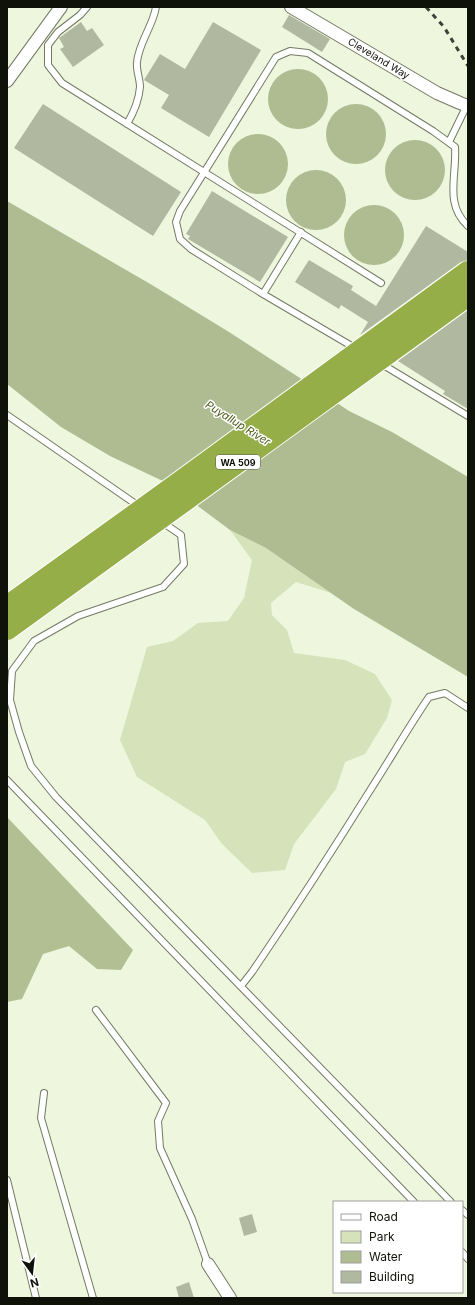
<svg xmlns="http://www.w3.org/2000/svg" width="475" height="1305" font-family="Inter,sans-serif">
<style>
.green{fill:#d5e2ba}
.forest{fill:#b2bf93}
.water{fill:#afbc91}
.building{fill:#b1b8a0}
.lines{fill:none;stroke-linecap:round;stroke-linejoin:round}
.lane-casing{stroke:#737a64;stroke-width:8}
.street-casing{stroke:#737a64;stroke-width:14}
.lane{stroke:#fff;stroke-width:6}
.street{stroke:#fff;stroke-width:12}
.rail{stroke:#3e4236;stroke-width:3;stroke-dasharray:5 5;stroke-linecap:butt}
.highway-bridge-casing{stroke:#fff;stroke-width:24;stroke-linecap:butt}
.highway-bridge{stroke:#95ae47;stroke-width:22}
.labels{text-anchor:middle;dominant-baseline:central;stroke-width:3;stroke-linejoin:round;paint-order:stroke}
.shield{fill:#fff;stroke:#575953;stroke-width:1}
.shield-label{font-size:9px;font-weight:bold;fill:#0f1209}
.street-label{font-size:10px;fill:#0f1209;stroke:#fff}
.water-label{font-size:11px;font-style:italic;fill:#495816;stroke:#fff}
</style>
<rect width="100%" height="100%" fill="#eef6dd"/>
<!-- green -->
<path class="green" d="M230,530L266,548L331,593L296,582L271,603L272,615L287,630L294,653L345,660L375,674L392,700L387,718L365,754L345,762L336,789L294,844L285,870L252,873L222,844L205,820L137,777L120,740L147,647L173,641L198,623L228,621L244,598L252,560Z"/>
<!-- forest -->
<path class="forest" d="M7,817L133,950L121,970L97,969L69,946L43,954L22,999L7,1002Z"/>
<!-- water -->
<path class="water" d="M268 99a30 30 0 1 1 60 0a30 30 0 1 1-60 0Z
M326 134a30 30 0 1 1 60 0a30 30 0 1 1-60 0Z
M228 164a30 30 0 1 1 60 0a30 30 0 1 1-60 0Z
M385 170a30 30 0 1 1 60 0a30 30 0 1 1-60 0Z
M286 200a30 30 0 1 1 60 0a30 30 0 1 1-60 0Z
M7,201L152,285L229,332L303,380L349,411L392,432L468,477V677L354,609L266,548L230,530L167,483L110,456L61,427L7,384Z
M344 235a30 30 0 1 1 60 0a30 30 0 1 1-60 0Z"/>
<!-- building -->
<path class="building" d="M289,15L330,39L322,52L282,27Z
M81,22L87,31L92,28L104,45L73,67L60,49L64,47L59,38Z
M213,22L261,50L209,137L161,108L169,95L144,80L160,54L185,69Z
M43,104L181,192L153,236L14,148Z
M212,191L288,237L260,282L188,239L190,236L186,234Z
M426,226L468,252V260L461,262L360,335L368,322L341,305L339,309L295,282L309,260L353,286L351,290L376,306Z
M468,310V409L443,394L445,391L398,361Z
M252,1214L257,1232L244,1236L239,1218Z
M189,1282L194,1298H179L176,1287Z"/>
<g class="lines">
<!-- lane casing -->
<g class="lane-casing">
<path id="lane" d="M87,7L80,15L58,32L48,45V65L62,83L381,283
M127,124C134,112 139,100 140,87C140,79 136,70 137,62C139,42 153,26 156,7
M449,142L467,105
M263,294L301,232
M355,348L263,294L191,249L180,239L176,222L180,211L276,57L290,51L308,53L433,131L455,147C457,176 444,204 468,226
M380,363L468,416
M7,415L140,507
M162,522L181,535L184,564L163,587L78,616L34,641L12,671L10,700L19,732L31,766L56,797L451,1202
M7,780L414,1202
M241,986L252,972C292,913 331,853 369,792C389,761 408,728 429,697L445,693L468,708
M96,1010L166,1103L158,1121L160,1148L192,1219L208,1264
M44,1093L41,1118L93,1298
M7,1180L36,1298
M462,1210L468,1215
M462,1252L468,1259"/>
</g>
<!-- street casing -->
<g class="street-casing">
<path id="street" d="M291,7L437,93L460,103L468,106
M7,81L61,7
M208,1264L230,1298"/>
</g>
<!-- lane -->
<use href="#lane" class="lane"/>
<!-- street -->
<use href="#street" class="street"/>
<!-- rail -->
<path class="rail" d="M426,7L444,27L468,66"/>
<!-- highway-bridge casing -->
<g class="highway-bridge-casing">
<path id="highway-bridge" d="M7,607L175,486L468,272
M7,629L468,295"/>
</g>
<!-- highway-bridge -->
<use href="#highway-bridge" class="highway-bridge"/>
</g>
<g class="labels">
<!-- shield labels -->
<rect class="shield" x="216" y="455" width="44" height="14" rx="3"/>
<g class="shield-label">
<text x="238" y="462">WA 509</text>
</g>
<!-- street labels -->
<g class="street-label">
<text transform="translate(379 58) rotate(31)">Cleveland Way</text>
</g>
<!-- water labels -->
<g class="water-label">
<text transform="translate(238 423) rotate(32)">Puyallup River</text>
</g>
</g>
<!-- border -->
<rect width="475" height="1305" fill="none" stroke="#0f1209" stroke-width="16"/>
<!-- legend -->
<rect x="333" y="1201" width="130" height="92" fill="#ffffff" stroke="#9fa09d"/>
<rect x="341" y="1214" width="20" height="6" fill="#ffffff" stroke="#9fa09d"/>
<text x="369" y="1221" font-size="12" fill="#0f1209">Road</text>
<rect x="341" y="1231" width="20" height="12" fill="#d5e2ba" stroke="#9fa09d"/>
<text x="369" y="1241" font-size="12" fill="#0f1209">Park</text>
<rect x="341" y="1251" width="20" height="12" fill="#afbc91" stroke="#9fa09d"/>
<text x="369" y="1261" font-size="12" fill="#0f1209">Water</text>
<rect x="341" y="1271" width="20" height="12" fill="#b1b8a0" stroke="#9fa09d"/>
<text x="369" y="1281" font-size="12" fill="#0f1209">Building</text>
<!-- north arrow -->
<g transform="translate(32 1273) rotate(165)" stroke="#ffffff" stroke-width="3" paint-order="stroke">
<path d="M0-3L7 15L0 10L-7 15Z" fill="#0f1209"/>
<text y="-6" font-size="11" font-weight="bold" text-anchor="middle" fill="#0f1209">N</text>
</g>
</svg>
